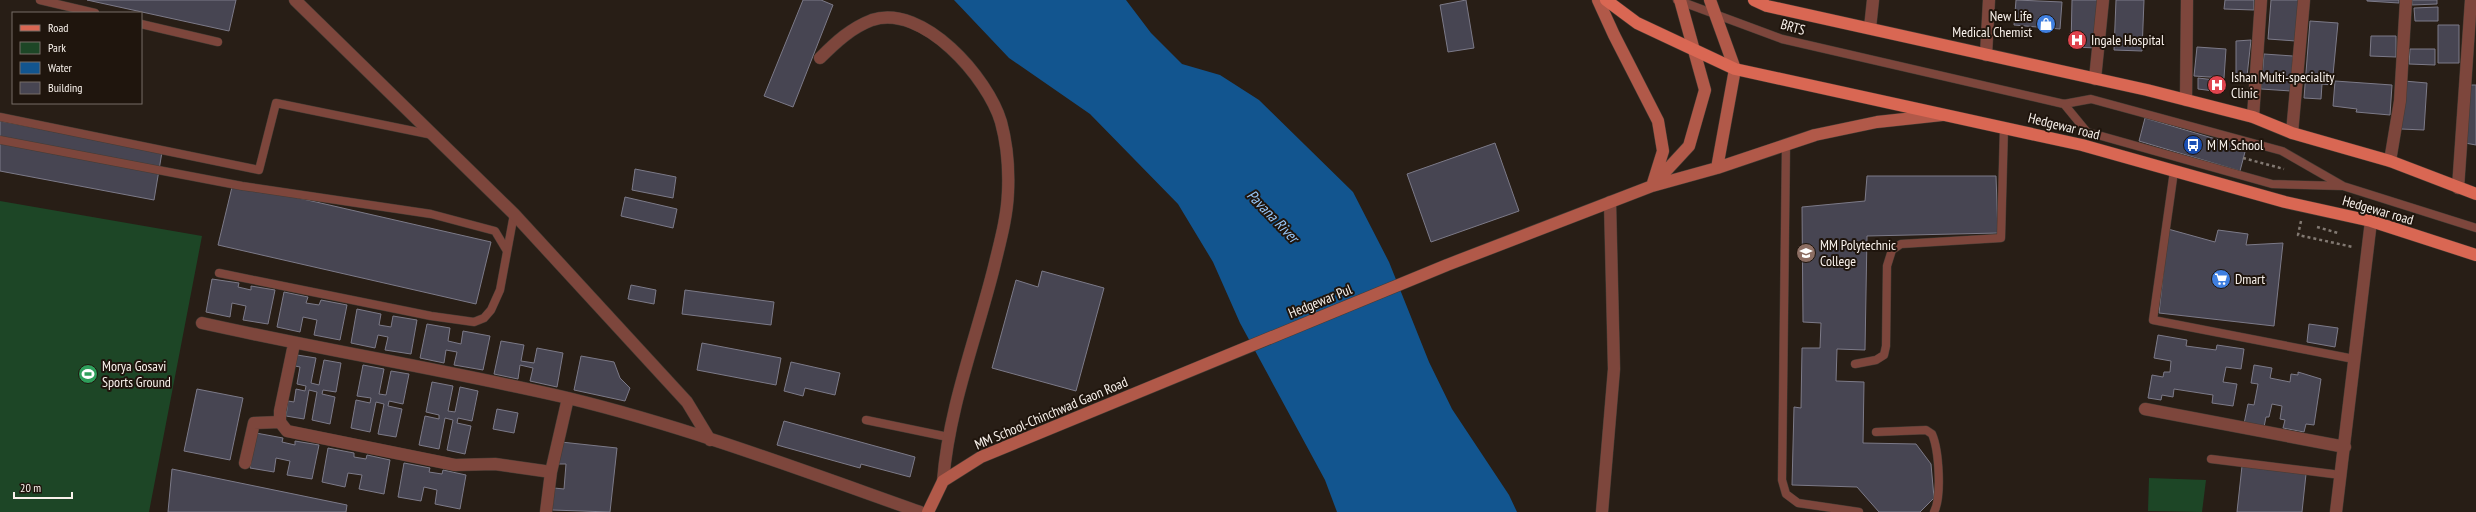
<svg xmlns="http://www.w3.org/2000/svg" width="2476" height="512" font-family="'PT Sans Narrow',sans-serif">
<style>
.green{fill:#1d4626}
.water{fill:#12558f}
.building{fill:#474552;stroke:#7c7a88}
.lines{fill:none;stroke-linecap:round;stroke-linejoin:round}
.lane-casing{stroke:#453c34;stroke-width:9}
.street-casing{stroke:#453c34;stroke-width:13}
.secondary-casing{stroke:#453c34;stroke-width:13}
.primary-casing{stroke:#453c34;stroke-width:13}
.path{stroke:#827972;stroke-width:2.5;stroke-dasharray:3 3;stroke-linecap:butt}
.lane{stroke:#7d463c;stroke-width:8}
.street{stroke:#7d463c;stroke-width:12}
.secondary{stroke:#b15949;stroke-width:12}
.primary{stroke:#d96753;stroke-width:12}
.labels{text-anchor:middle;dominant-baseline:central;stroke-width:4;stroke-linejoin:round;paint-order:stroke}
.poi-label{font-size:14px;fill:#f9f2ec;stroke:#1f150d;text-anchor:start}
.street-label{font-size:14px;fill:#f9f2ec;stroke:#1f150d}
.water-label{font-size:15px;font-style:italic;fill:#98c7f9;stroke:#1f150d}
</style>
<rect width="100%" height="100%" fill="#281e16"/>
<!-- green -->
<path class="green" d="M0,201L202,236L149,512H0Z
M2149,478L2206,480L2202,512L2148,511Z"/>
<!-- water -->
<path class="water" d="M954,0H1126L1151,33L1182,64L1220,75L1259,100L1353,192L1389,262L1429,362L1452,409L1509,495L1517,512H1337L1325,480L1240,323L1213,262L1178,204L1090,114L1009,58Z"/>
<!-- building -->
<path class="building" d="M87,0H236L229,31Z
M803,0H821L833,5L793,107L764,96Z
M1466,0L1474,48L1448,52L1440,5Z
M2016,0L2062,2L2060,29L2014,25Z
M2072,0H2100L2098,48L2071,47Z
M2116,0H2144L2142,51L2114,50Z
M2225,0H2254V10L2224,9Z
M2271,0H2299L2296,41L2268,39Z
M2367,0H2399V3L2367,1Z
M2412,0H2437V4L2412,5Z
M2438,7V21H2415L2414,8Z
M2310,21L2338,23L2332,85L2322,84L2321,99L2304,98Z
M2438,25H2459V63H2438Z
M2371,36H2396V57L2370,56Z
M2251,40L2247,76H2236V41Z
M2197,47L2226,49L2224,78L2194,76Z
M2410,49H2435V65L2409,64Z
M2264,54L2293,56L2291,91L2261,89Z
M2198,78L2224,81L2222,92L2198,89Z
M2335,81L2392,85L2390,115L2356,112L2357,109L2333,106Z
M2404,81L2427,83L2424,130L2401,129Z
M2469,85H2476V145L2465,143Z
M2145,118L2246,148L2240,171L2139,141Z
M0,121L162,152L154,200L0,171Z
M1495,143L1519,211L1431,242L1407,174Z
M635,169L676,177L673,198L632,190Z
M1867,176H1996L1998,233L1867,236L1865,350L1837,349L1836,381L1864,382L1863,443L1916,444L1931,464L1934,498L1920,512H1879L1857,487L1792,485L1794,407L1801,408L1802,348H1820L1821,323L1803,322L1802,207L1865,201Z
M233,183L491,242L476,304L218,245Z
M625,197L677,209L673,228L621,216Z
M2168,229L2215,242L2218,230L2248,234L2246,245L2283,243L2274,326L2159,313Z
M1042,271L1104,288L1076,391L992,368L1016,280L1038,287Z
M212,279L239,283L238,287L251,290V286L275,290L268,324L243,320L246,306L232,303L230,317L206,312Z
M631,285L656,290L654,304L628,299Z
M685,290L774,302L771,325L682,314Z
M284,292L308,297L306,303L319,305L321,300L347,305L340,340L314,335L317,320L303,317L300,332L277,327Z
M357,309L381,314L379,325L391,327L393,316L417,320L411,354L385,350L388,337L378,335L375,348L351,343Z
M427,324L450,328L448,341L461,344L463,331L490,336L483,370L454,365L457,352L446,350L444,363L420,358Z
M2309,324L2338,328L2335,347L2307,342Z
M2158,335L2187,340L2186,346L2216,350L2217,345L2244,349L2241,369L2226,367L2223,382L2237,384L2233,406L2212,403L2213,395L2174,389L2173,397L2162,395L2161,400L2148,398L2152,375L2163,377L2164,372H2170L2171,361L2154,358Z
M501,341L524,345L521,361L534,363L537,348L563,353L557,387L530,381L533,368L520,365L518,379L494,374Z
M702,343L781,358L776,385L697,370Z
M297,355L316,358L311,383L319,385L324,360L341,363L336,392L323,390L322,394L335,397L330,424L312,420L317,392L309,390L304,419L286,416L288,401L294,402L296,389L305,391L306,386L297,384L300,367L295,366Z
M581,356L614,362L620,378L630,388L625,401L574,390Z
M791,362L840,373L835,395L805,388L803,396L784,391Z
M363,365L384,369L379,394L386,395L391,371L409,374L403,404L389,401L388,406L402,409L396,437L378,434L384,404L376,402L370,432L351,428L356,400L370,403L371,398L357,396Z
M2254,365L2272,368L2270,378L2290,382L2291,374L2298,375V372L2321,379L2314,425L2306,424L2304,432L2283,428L2285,420L2280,419L2282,406L2272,404L2269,417H2266L2264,427L2244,424L2248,404L2254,405L2258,384L2251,383Z
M432,382L453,386L448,411L455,412L460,387L478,391L472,421L458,418L457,423L471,426L465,454L447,450L453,420L445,418L439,449L419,445L425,416L439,419V415L426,412Z
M197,389L243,398L230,460L184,451Z
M497,409L518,413L514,433L493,429Z
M784,421L915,457L910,477L861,464L860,468L777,445Z
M256,433L283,438L282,442L295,445V441L319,445L312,479L287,475L290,461L276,458L274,472L250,468Z
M561,442L617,448L610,512L552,510L554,488L564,489L566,464H557Z
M328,448L354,453V457L366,459L367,455L390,460L384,494L359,489L362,475L348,473L345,487L322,482Z
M404,463L430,468L429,472L442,474L443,470L466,475L460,509L435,504L437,490L424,487L421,501L398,497Z
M2242,466L2306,474L2302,512H2237Z
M172,469L347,505L346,512H168Z"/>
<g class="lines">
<!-- lane casing -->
<g class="lane-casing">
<path id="lane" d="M40,0L95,13
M1677,0L1782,39L2064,104L2091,99L2282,151L2343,186L2476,228
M141,24L218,42
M2064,104L2087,132L2272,184L2342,186
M0,117L259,170L276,103L433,135
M0,140L242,186L431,214L495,231L507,251
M1786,145L1782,480L1786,494L1798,503L1859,512
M2174,171L2153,320L2354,359
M219,273L431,316L474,322L484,318L491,310L500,290L514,214
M1855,364L1876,360L1884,355L1886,346L1887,266L1892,250L1901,244L2001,238L2004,127
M866,420L948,437
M1876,432L1926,430L1932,434C1939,450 1942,497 1934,512
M2211,459L2341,475"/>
</g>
<!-- street casing -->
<g class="street-casing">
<path id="street" d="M295,0L514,214L687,402L710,440
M1870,28L1873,0
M1986,55L1989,0
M820,58C836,42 851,28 872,20C923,3 988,78 1001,122C1007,144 1009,170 1008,192C1007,218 1000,242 994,267C976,339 949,407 943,481
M2095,79L2103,0
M2186,100L2187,0
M2253,117L2261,0
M2292,133L2304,0
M2390,161L2400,101L2406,0
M2458,188L2471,0
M202,323C323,350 447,370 568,398C688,427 804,471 920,512
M294,344L280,411V422L287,431L455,465L495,464L551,472
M2145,409L2345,447
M245,463L254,423L280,422
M546,512L551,472L568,398
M1602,512L1614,369L1610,202
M2336,512L2371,221"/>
</g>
<!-- secondary casing -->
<g class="secondary-casing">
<path id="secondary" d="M1598,0L1614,35L1658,121L1663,151L1653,183
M1710,0L1735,69L1717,168
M1652,186L1689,146L1705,90L1680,0
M928,512L943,481L981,457L1447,265L1652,186L1717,168L1815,135L1877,122L1942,115"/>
</g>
<!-- primary casing -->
<g class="primary-casing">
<path id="primary" d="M1606,0L1637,23L1735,69L2082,145L2285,202L2371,221L2476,255
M1754,0L1767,6L2147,90L2253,117L2292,133L2390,161L2476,194"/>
</g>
<!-- path -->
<path class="path" d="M2243,158L2284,169
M2301,221L2298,235L2353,247
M2317,227L2338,233"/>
<!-- lane -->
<use href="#lane" class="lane"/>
<!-- street -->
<use href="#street" class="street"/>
<!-- secondary -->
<use href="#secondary" class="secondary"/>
<!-- primary -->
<use href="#primary" class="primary"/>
</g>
<!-- icons -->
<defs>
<g id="shop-disc" transform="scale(1)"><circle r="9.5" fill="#3f7fe0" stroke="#1f150d"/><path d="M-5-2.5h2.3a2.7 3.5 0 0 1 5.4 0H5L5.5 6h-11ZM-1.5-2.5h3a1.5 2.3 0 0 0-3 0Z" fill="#fff"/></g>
<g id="hospital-disc" transform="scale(1)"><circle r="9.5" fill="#e0444e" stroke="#1f150d"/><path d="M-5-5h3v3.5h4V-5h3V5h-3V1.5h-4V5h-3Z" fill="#fff"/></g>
<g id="bus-disc" transform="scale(1)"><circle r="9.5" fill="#1a4fb4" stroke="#1f150d"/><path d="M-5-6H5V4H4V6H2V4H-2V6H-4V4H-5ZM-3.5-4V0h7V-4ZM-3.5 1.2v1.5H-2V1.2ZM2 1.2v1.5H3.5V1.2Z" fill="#fff"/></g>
<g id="university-disc" transform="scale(1)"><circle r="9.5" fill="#8d6e63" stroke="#1f150d"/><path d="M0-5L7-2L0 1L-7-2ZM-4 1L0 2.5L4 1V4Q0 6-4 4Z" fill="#fff"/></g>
<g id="supermarket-disc" transform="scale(1)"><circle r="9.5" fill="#3f7fe0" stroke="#1f150d"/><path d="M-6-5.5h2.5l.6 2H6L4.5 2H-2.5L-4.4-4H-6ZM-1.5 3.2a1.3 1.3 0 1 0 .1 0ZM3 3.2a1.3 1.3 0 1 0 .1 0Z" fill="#fff"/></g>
<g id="stadium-disc" transform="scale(1)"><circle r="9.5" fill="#2e9e5b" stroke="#1f150d"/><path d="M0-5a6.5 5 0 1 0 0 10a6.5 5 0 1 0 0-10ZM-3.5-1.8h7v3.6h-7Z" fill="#fff"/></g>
</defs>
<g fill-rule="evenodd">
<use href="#shop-disc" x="2046" y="24"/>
<use href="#hospital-disc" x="2077" y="40"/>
<use href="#hospital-disc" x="2217" y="85"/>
<use href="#bus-disc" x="2193" y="145"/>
<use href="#university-disc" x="1806" y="253"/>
<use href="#supermarket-disc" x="2221" y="279"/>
<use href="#stadium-disc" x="88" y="374"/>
</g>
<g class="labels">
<!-- poi labels -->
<g class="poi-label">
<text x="2032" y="16" text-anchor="end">New Life<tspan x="2032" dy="16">Medical Chemist</tspan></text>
<text x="2091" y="40">Ingale Hospital</text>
<text x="2231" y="77">Ishan Multi-speciality<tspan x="2231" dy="16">Clinic</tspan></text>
<text x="2207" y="145">M M School</text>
<text x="1820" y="245">MM Polytechnic<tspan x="1820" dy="16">College</tspan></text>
<text x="2235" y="279">Dmart</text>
<text x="102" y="366">Morya Gosavi<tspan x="102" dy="16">Sports Ground</tspan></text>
</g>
<!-- street labels -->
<g class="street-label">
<text transform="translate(1793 27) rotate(16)">BRTS</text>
<text transform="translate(2064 126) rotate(14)">Hedgewar road</text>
<text transform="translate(2378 210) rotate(16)">Hedgewar road</text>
<text transform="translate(1320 301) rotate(-22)">Hedgewar Pul</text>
<text transform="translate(1051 413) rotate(-23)">MM School-Chinchwad Gaon Road</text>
</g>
<!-- water labels -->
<g class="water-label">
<text transform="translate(1273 216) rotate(46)">Pavana River</text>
</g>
</g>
<!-- legend -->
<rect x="12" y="12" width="130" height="92" fill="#1f150d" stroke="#766d66"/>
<rect x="20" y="25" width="20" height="6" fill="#d96753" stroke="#766d66"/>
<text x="48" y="32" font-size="12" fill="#f9f2ec">Road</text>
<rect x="20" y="42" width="20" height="12" fill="#1d4626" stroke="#766d66"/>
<text x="48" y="52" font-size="12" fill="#f9f2ec">Park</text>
<rect x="20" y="62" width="20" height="12" fill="#12558f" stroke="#766d66"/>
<text x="48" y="72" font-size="12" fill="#f9f2ec">Water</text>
<rect x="20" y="82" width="20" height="12" fill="#474552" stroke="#766d66"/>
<text x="48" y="92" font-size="12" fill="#f9f2ec">Building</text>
<!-- scale -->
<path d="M14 492v6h58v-6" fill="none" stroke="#f9f2ec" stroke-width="2"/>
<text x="20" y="492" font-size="12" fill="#f9f2ec" stroke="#1f150d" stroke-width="3" paint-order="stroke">20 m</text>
</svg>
